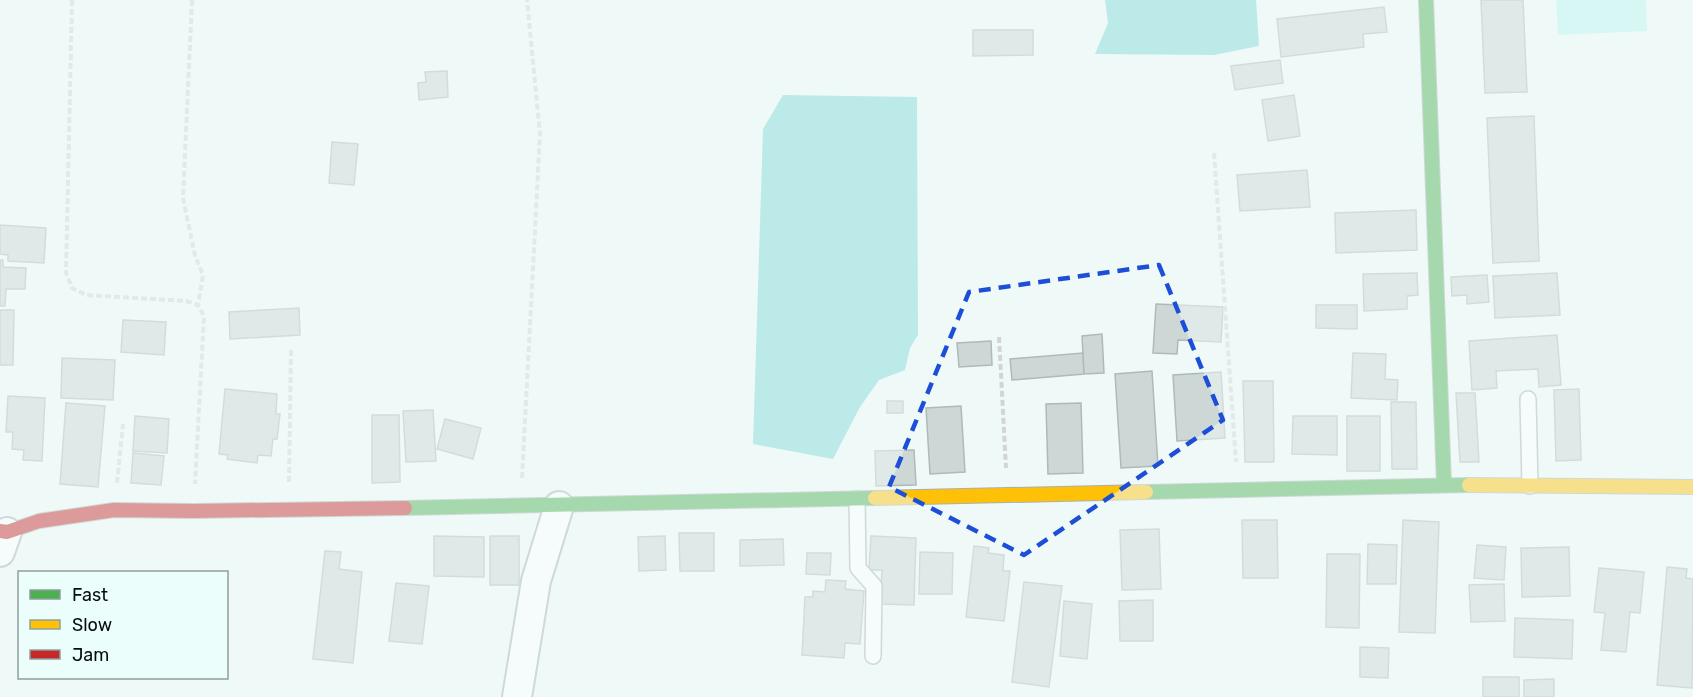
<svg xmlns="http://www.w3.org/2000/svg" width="1693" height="697" font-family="Rubik,sans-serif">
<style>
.green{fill:#b9f4f0}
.water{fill:#7cd8d4}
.building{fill:#cdd7d5;stroke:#b0b9b8;stroke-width:1.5}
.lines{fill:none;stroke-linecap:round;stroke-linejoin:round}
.lane-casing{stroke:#a8b1b0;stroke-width:18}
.street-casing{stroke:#a8b1b0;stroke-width:32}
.fast-casing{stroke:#a8b1b0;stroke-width:16}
.slow-casing{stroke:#a8b1b0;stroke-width:16}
.jam-casing{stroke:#a8b1b0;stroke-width:16}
.path{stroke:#d3d5d5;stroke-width:4;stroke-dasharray:6 3;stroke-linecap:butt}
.lane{stroke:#fdfefe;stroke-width:15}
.street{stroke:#fdfefe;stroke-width:28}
.fast{stroke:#4caf50;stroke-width:14}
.slow{stroke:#ffc107;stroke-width:14}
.jam{stroke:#c62828;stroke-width:14}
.marked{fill:none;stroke:#1d4ed8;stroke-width:4.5;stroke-dasharray:12 8;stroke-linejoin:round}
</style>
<rect width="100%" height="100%" fill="#effaf8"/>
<!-- green -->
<path class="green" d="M1556,0H1646L1647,31L1558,35Z"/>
<!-- water -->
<path class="water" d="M1105,0H1256L1259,46L1214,55L1095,54L1108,23Z
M783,95L917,97L918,335L910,348L905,370L879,380L860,407L833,459L753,444L763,129Z"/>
<!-- building -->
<path class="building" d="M1481,0H1523L1527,92L1485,93Z
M1384,7L1387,32L1363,34L1364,47L1281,57L1277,19Z
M973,30H1033V55L973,56Z
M1280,60L1283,83L1235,90L1231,66Z
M447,71L448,97L419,100L418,83L426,82L425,72Z
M1294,95L1300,136L1268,141L1262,100Z
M1534,116L1539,261L1493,263L1487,118Z
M332,142L358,144L354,185L329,183Z
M1307,170L1310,207L1240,211L1237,175Z
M1416,210L1417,250L1336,253L1335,213Z
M0,225L46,228L44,263L8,261V255L0,254Z
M0,260H3V267L26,268L25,289H6L5,306H0Z
M1417,273L1418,295L1407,296V309L1364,311L1363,274Z
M1557,273L1560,315L1495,318L1493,276Z
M1487,275L1489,302L1467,304V295L1452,296L1451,277Z
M1156,304L1223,307L1221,342L1178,340L1177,354L1153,353Z
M1316,305H1357V329L1316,328Z
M299,308L300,335L230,339L229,312Z
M0,310H14L13,365H0Z
M123,320L166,322L164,355L121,352Z
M1102,334L1104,373L1084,374L1082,336Z
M1557,335L1561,385L1539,387L1538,369L1496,371L1497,388L1472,390L1469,341Z
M991,341L992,365L959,367L957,343Z
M1083,353L1084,374L1012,380L1010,359Z
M1353,353L1386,354L1385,379L1398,380L1397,400L1351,398Z
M62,358L115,360L113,400L61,398Z
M1152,371L1158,466L1121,468L1115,374Z
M1221,372L1225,438L1177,441L1173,375Z
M1243,381H1273L1274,462H1245Z
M225,389L277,394L276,414H280L277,439H273L271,456L258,455L257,463L227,459L228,455L219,454Z
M1579,389L1581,460L1556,461L1554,390Z
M1456,393H1475L1479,462H1460Z
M8,396L45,398L42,461L23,460L24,450L12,449L13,432H6Z
M887,401H903V413H887Z
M1391,402H1416L1417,469H1392Z
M66,403L105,406L98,487L60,484Z
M1081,403L1083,473L1048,474L1046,404Z
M961,406L965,472L930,474L926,408Z
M433,410L436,461L406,462L403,411Z
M372,415H399L400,482L372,483Z
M135,416L169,419L167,453L133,451Z
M1293,416H1337V455L1292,454Z
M1347,416H1380V471H1347Z
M445,419L481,428L473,459L437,449Z
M914,450L916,485L876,486L875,451Z
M133,453L164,456L161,485L131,483Z
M1242,520H1277L1278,578H1243Z
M1403,520L1439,522L1435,633L1399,632Z
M1159,529L1161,589L1122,590L1120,530Z
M679,533H714V571H680Z
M434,536L484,537V577L434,576Z
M490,536H519V585H490Z
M665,536L666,570L639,571L638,537Z
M871,536L916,538L914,605L880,604L882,570H869Z
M783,539L784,565L740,566V540Z
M1368,544L1397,545L1396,584H1367Z
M1477,545L1506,547L1504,580L1474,578Z
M974,546L989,548L988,553L1004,555L1003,571H1010L1004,621L966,617Z
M1569,547L1570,596L1522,597L1521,548Z
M325,551L341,552L339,569L362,572L353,663L313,659Z
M920,552L953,553L952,594H919Z
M807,553H831L830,575L806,574Z
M1327,554H1360L1359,628L1326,627Z
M1667,567L1687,569L1686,578L1693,579L1692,688L1657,685Z
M1599,568L1644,572L1640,613L1630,612L1626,652L1601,650L1605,613L1594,612Z
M826,580L846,581L845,589L864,591L860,644L845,643L844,658L802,655L805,597H813V591L825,592Z
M1024,582L1062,586L1049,687L1012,682Z
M396,583L429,586L422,644L389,641Z
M1504,584L1505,621L1471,622L1469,585Z
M1153,600V641H1120L1119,601Z
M1064,601L1092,604L1087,659L1060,656Z
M1515,618L1573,620L1572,659L1514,657Z
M1360,647L1389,648L1388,678L1360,677Z
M1483,677H1519V697H1483Z
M1554,679V697H1524V680Z"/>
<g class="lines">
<!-- lane casing -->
<g class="lane-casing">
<path id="lane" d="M1528,399L1530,486
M857,499L858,568L874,586L873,656"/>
</g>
<!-- street casing -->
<g class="street-casing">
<path id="street" d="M0,552L7,532
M517,697L536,581L559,506"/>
</g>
<!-- fast casing -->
<g class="fast-casing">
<path id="fast" d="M1426,0L1444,485
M1146,492L1469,485
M405,508L875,498"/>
</g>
<!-- slow casing -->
<g class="slow-casing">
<path id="slow" d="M1469,485L1693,487
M875,498L1146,492"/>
</g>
<!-- jam casing -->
<g class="jam-casing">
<path id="jam" d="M0,531L7,532L39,521L114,510L193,511L405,508"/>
</g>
<!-- path -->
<path class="path" d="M72,0L66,273L72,288L86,295L186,301L198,305L204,316L195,484
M192,0L183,198L195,256L203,275L198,305
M1214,153L1236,462
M999,337L1006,468
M522,478L540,134L527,0
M289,482L291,350
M117,483L123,424"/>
<!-- lane -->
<use href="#lane" class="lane"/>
<!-- street -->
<use href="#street" class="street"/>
<!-- fast -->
<use href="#fast" class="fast"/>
<!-- slow -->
<use href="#slow" class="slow"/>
<!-- jam -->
<use href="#jam" class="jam"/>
</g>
<!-- marked area -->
<path d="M0 0H1693V697H0ZM1159,265L1223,420L1024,555L889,487L969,292Z" fill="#effaf8" fill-opacity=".55" fill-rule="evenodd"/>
<path class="marked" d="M1159,265L1223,420L1024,555L889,487L969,292Z"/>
<!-- legend -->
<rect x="18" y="571" width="210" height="108" fill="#ebfefc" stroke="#8f9e9c" stroke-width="1.5"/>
<rect x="30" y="590" width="30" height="9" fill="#4caf50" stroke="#8f9e9c" stroke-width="1.5"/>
<text x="72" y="601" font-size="18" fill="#060d0d">Fast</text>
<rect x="30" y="620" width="30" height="9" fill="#ffc107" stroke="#8f9e9c" stroke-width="1.5"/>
<text x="72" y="631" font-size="18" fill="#060d0d">Slow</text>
<rect x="30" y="650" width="30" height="9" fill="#c62828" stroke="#8f9e9c" stroke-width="1.5"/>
<text x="72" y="661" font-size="18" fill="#060d0d">Jam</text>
</svg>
